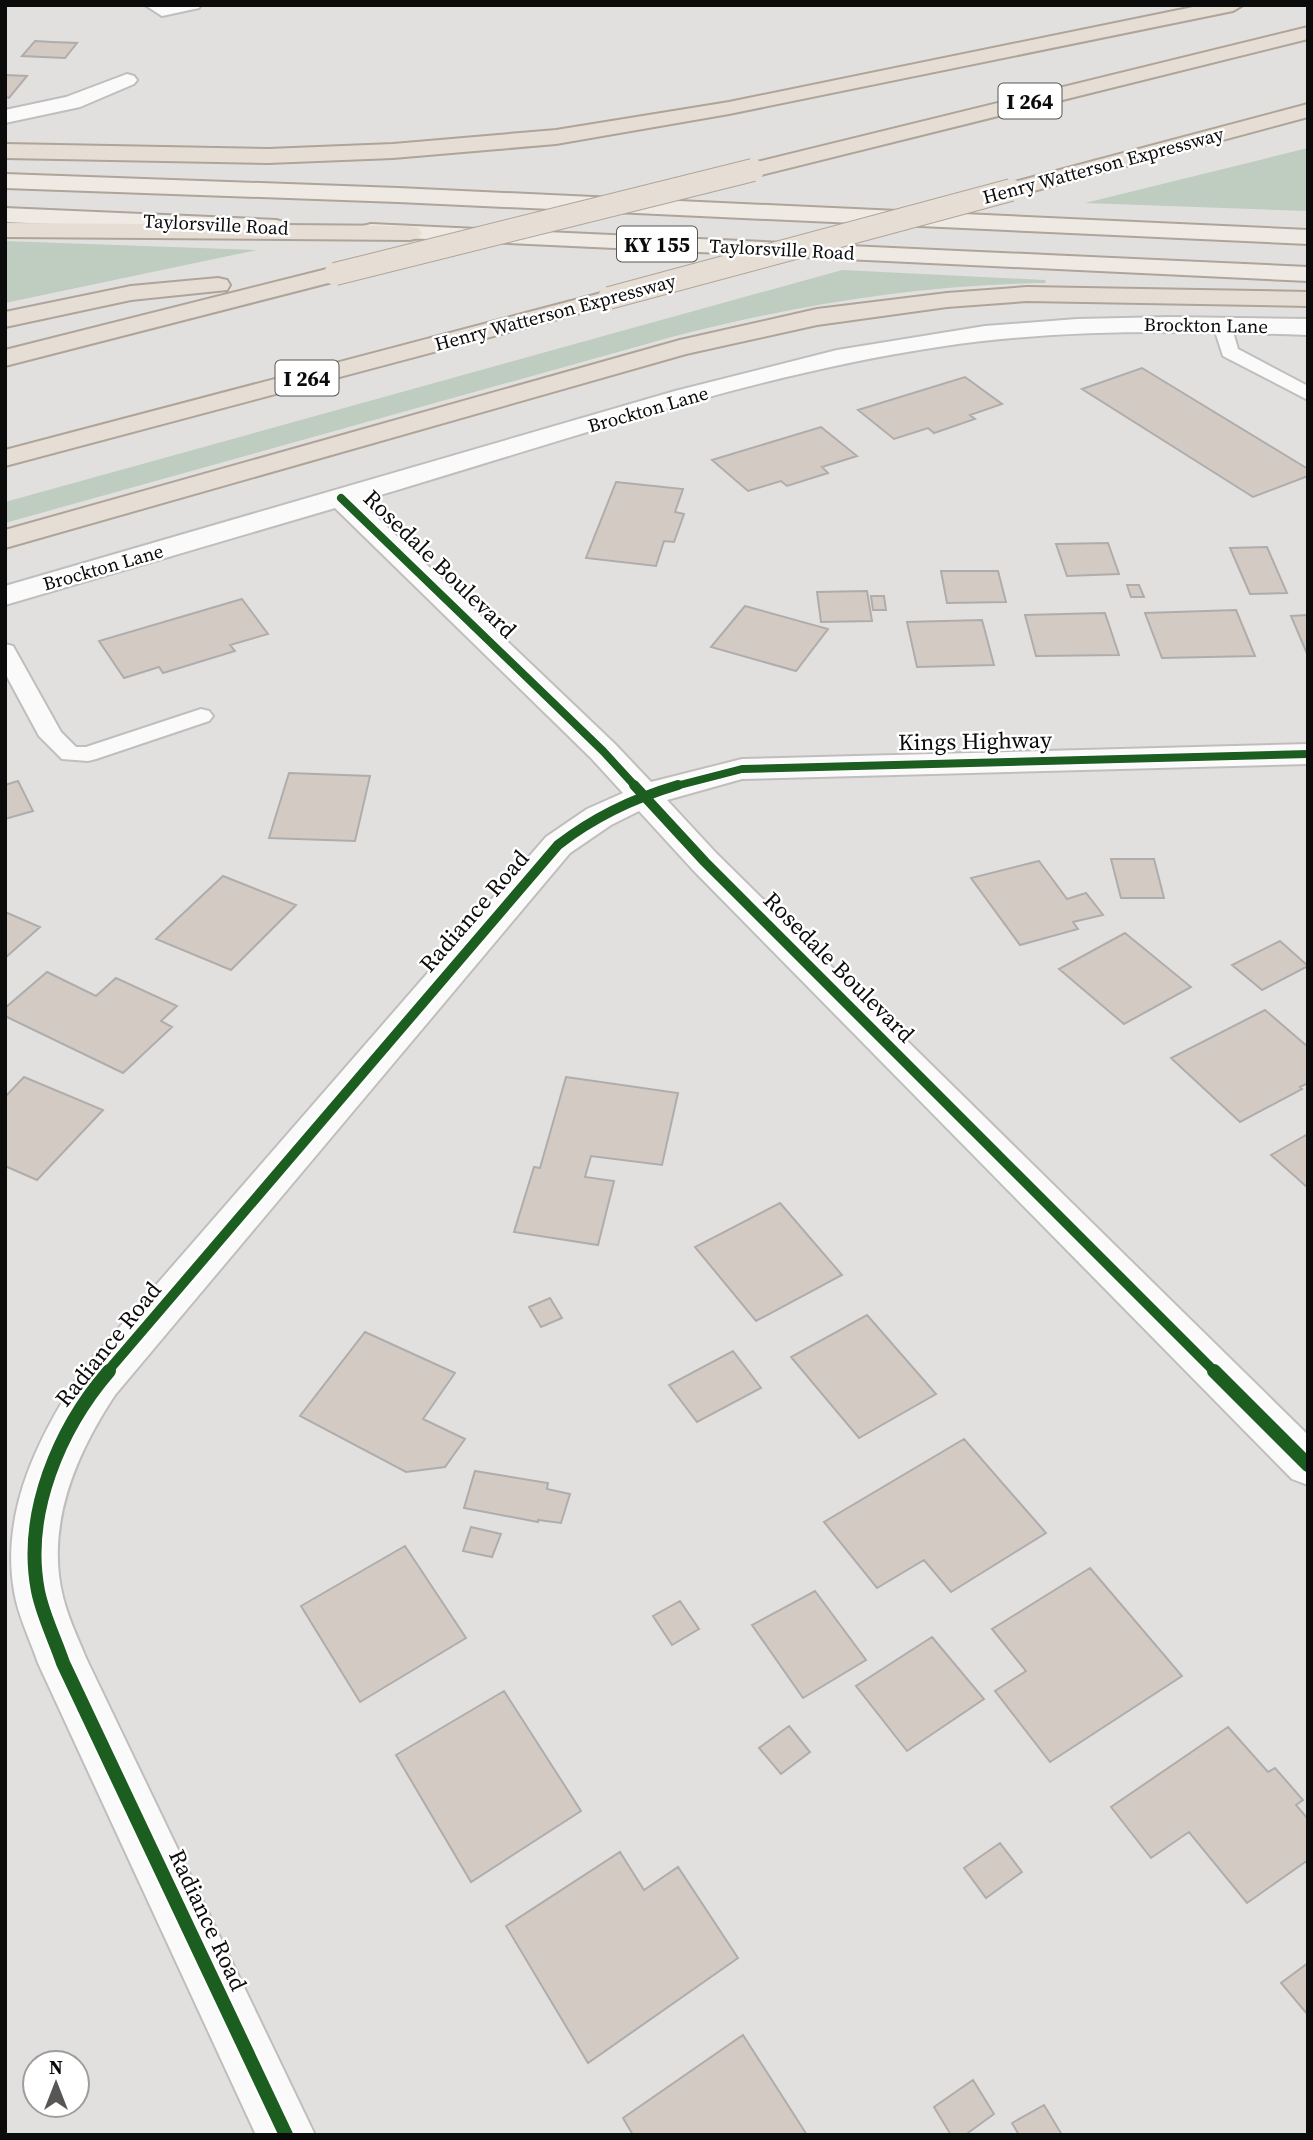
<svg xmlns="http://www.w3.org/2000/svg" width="1313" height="2140" font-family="'Source Serif 4',serif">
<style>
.green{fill:#becdbf}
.building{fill:#d4cac4;stroke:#afadac;stroke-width:2}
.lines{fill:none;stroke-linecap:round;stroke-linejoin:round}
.lane-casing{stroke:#c0bebd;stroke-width:4}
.street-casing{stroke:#c0bebd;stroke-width:4}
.primary-casing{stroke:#aea499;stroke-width:4}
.highway-casing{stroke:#aea499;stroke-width:4}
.lane{fill:#fbfafa;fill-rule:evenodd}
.street{fill:#fbfafa;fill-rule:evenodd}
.primary{fill:#efe9e3;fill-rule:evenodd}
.highway{fill:#e6ddd4;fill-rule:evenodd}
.highway-bridge-casing{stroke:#aea499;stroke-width:24;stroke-linecap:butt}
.highway-bridge{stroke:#e6ddd4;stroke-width:22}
.cycleway-far2-casing{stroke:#fff;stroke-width:11}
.cycleway-far1-casing{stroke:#fff;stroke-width:15}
.cycleway-casing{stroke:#fff;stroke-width:18}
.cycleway-far2{stroke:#1b5e20;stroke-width:8}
.cycleway-far1{stroke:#1b5e20;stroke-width:10}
.cycleway{stroke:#1b5e20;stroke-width:14}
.labels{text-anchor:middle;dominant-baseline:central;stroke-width:5;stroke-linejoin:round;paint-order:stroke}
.far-street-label{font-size:19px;fill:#0c0b0b;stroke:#fff}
.shield{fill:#fff;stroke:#555454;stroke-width:2}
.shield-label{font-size:21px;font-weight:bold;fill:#0c0b0b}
.street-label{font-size:23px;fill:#0c0b0b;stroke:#fff}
</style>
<rect width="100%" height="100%" fill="#e2e0de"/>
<!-- green -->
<path class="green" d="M1308,148V211L1085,203Z
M5,241L257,250L5,303Z
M842,270L1045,280L1046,283C917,285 793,305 668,338L5,523V502Z"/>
<!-- building -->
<path class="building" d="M35,41L52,42L77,43L65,58L22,56Z
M5,75L27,76L9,98L5,97Z
M1142,368L1308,469V476L1253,497L1082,389Z
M965,377L1002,404L970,415L975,419L934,433L928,428L894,439L858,410Z
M821,427L857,456L822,467L828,473L787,486L781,481L748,491L712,460Z
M616,482L683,489L675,512L684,514L674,542L664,541L656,566L586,558Z
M1108,543L1119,574L1067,576L1056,544Z
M1267,547L1287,593L1250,594L1230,548Z
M941,571H998L1006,602L947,603Z
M1127,585H1139L1144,597H1131Z
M867,591L872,621L821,622L817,592Z
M871,596H884L886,610H873Z
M242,599L268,634L230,645L235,651L163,673L159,667L124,678L99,641Z
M745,606L828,629L796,671L711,647Z
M1236,610L1255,656L1162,658L1145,613Z
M1105,613L1119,655L1036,656L1025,615Z
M1308,615V656L1291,616Z
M982,620L994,665L917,667L907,622Z
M289,773L370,776L355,841L269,838Z
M18,781L33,811L5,819V785Z
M1111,859H1154L1164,898H1121Z
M1039,861L1067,899L1086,893L1103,915L1073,922L1078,929L1020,945L971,878Z
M223,876L296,905L231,970L156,939Z
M5,912L40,927L5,958Z
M1125,933L1191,987L1124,1024L1059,969Z
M1280,941L1308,966L1262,990L1232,965Z
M47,972L96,996L116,978L177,1006L161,1021L172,1027L123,1073L5,1016V1008Z
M1265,1010L1308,1047V1083L1300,1087L1302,1089L1240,1122L1171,1058Z
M24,1077L103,1110L37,1180L5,1166V1097Z
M566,1077L678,1093L662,1165L591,1156L585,1177L614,1181L598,1245L514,1232L534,1167L540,1168Z
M1308,1134V1188L1271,1155Z
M780,1203L842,1275L756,1321L695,1247Z
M550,1298L562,1318L541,1327L529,1307Z
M867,1315L936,1394L859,1438L791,1357Z
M365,1332L455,1373L423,1419L465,1439L445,1467L406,1472L300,1416Z
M733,1351L761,1388L697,1422L669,1385Z
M964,1439L1046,1533L951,1592L924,1560L877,1588L824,1522Z
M475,1471L548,1483L547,1489L570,1494L561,1523L538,1520V1522L464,1508Z
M471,1527L501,1534L492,1557L463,1551Z
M405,1546L466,1638L360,1702L301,1606Z
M1090,1568L1182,1676L1050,1762L995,1691L1026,1671L992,1629Z
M815,1591L866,1660L803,1698L752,1625Z
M680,1601L699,1629L672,1645L653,1616Z
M932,1637L984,1699L907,1751L856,1686Z
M504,1691L581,1811L471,1882L396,1755Z
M789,1726L810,1752L781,1774L759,1748Z
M1228,1727L1268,1772L1275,1768L1303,1800L1296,1805L1308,1819V1860L1247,1903L1189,1832L1151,1858L1111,1807Z
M1000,1843L1022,1872L986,1898L964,1868Z
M620,1852L644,1890L678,1867L738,1958L588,2063L506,1926Z
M1308,1963V2015L1281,1983Z
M743,2035L807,2135H633L623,2118Z
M973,2080L994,2114L965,2135H951L934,2107Z
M1044,2105L1062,2135H1019L1012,2123Z"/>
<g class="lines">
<!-- lane casing -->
<g class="lane-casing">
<path id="lane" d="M145,5H201L199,8L162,16Z
M1222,320L1231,325L1238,349L1308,386V400L1223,356L1213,325Z
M5,644L13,646L61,732L76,747H86L201,709L209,711L213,716L209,721L96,759L88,761L62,759L39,736L5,673Z"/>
</g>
<!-- street casing -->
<g class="street-casing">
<path id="street" d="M127,74L134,76L137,80L134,84L80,107L5,123V110L66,97Z
M1169,317L1308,319V335C1185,331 1060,328 938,347C744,376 549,446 360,501L615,744L651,782L742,759L1308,744V764L742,779L667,800L717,854L1308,1435V1485L1292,1479L693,870L639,811L611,825L570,853L115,1395C76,1454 45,1525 63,1597C68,1618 78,1638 86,1658L315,2135H256L38,1663C30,1639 18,1616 14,1591C0,1511 40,1433 83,1369L546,837L587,809L623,793L591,758L335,508L5,605V586L675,391L837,350L985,326L1077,319Z"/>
</g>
<!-- primary casing -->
<g class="primary-casing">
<path id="primary" d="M5,174L398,188L1308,230V244L398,202L5,188Z
M5,208L276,220L284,222L288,227L284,232L276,234L5,222Z
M371,224L1308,267V281L363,236L359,231L363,226Z"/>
</g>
<!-- highway casing -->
<g class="highway-casing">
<path id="highway" d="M1203,5H1243L1233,11L729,114L556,144L393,158L268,163L5,158V144L268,149L393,144L556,130L729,102Z
M1308,27V39L753,177L745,175L742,170L745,165Z
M1308,104V117L1011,197L1003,195L1000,190L1003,185Z
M5,223L410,226L418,228L422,233L418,238L410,240L5,237Z
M335,267L344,269L347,274L344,279L5,366V350Z
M218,278L227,280L230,285L227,290L131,300L5,327V312L131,286Z
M1027,287L1308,292V306L1027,301L947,307L817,325L686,354L5,548V530L680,340L817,309L947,293Z
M609,291L618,293L621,298L618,303L5,466V450Z"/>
</g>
<!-- lane -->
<use href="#lane" class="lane"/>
<!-- street -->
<use href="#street" class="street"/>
<!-- primary -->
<use href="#primary" class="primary"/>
<!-- highway -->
<use href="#highway" class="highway"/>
<!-- highway-bridge casing -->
<g class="highway-bridge-casing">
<path id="highway-bridge" d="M335,274L753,170
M609,298L1011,190"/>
</g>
<!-- highway-bridge -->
<use href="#highway-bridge" class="highway-bridge"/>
<!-- cycleway-far2 casing -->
<g class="cycleway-far2-casing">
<path id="cycleway-far2" d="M341,498L603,751L636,787
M672,787L742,769L1308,754"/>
</g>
<!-- cycleway-far1 casing -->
<g class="cycleway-far1-casing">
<path id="cycleway-far1" d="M634,785L705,862L1215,1372
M107,1372L558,845C594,817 634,798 678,785"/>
</g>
<!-- cycleway casing -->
<g class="cycleway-casing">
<path id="cycleway" d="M109,1371C59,1429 23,1514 38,1591C43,1616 55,1639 63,1663L286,2135
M1214,1371L1308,1465"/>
</g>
<!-- cycleway-far2 -->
<use href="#cycleway-far2" class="cycleway-far2"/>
<!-- cycleway-far1 -->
<use href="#cycleway-far1" class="cycleway-far1"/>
<!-- cycleway -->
<use href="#cycleway" class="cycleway"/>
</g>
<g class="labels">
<!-- far-street labels -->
<g class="far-street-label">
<text transform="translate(1103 165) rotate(-15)">Henry Watterson Expressway</text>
<text transform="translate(216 224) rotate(3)">Taylorsville Road</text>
<text transform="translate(782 249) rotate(3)">Taylorsville Road</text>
<text transform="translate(555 312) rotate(-15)">Henry Watterson Expressway</text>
<text transform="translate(1206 325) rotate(1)">Brockton Lane</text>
<text transform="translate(648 409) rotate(-16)">Brockton Lane</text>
<text transform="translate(103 567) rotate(-16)">Brockton Lane</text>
</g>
<!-- shield labels -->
<g class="shield">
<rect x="998.5" y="83.5" width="63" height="35" rx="5"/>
<rect x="617" y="226.5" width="80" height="35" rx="5"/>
<rect x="275.5" y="360.5" width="63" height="35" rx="5"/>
</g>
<g class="shield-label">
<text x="1030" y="101">I 264</text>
<text x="657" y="244">KY 155</text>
<text x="307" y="378">I 264</text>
</g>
<!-- street labels -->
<g class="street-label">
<text transform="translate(440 564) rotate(44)">Rosedale Boulevard</text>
<text transform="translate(975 741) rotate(-1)">Kings Highway</text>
<text transform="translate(474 911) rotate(-49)">Radiance Road</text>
<text transform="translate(839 967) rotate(45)">Rosedale Boulevard</text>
<text transform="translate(108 1344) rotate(-51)">Radiance Road</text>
<text transform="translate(208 1920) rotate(65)">Radiance Road</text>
</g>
</g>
<!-- border -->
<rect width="1313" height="2140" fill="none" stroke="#0c0b0b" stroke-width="14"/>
<!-- north arrow -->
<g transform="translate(56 2084)"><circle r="33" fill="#ffffff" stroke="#9e9d9d" stroke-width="2"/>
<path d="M0-5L12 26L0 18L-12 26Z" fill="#575655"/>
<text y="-10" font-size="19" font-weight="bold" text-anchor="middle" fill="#0c0b0b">N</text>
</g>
</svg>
